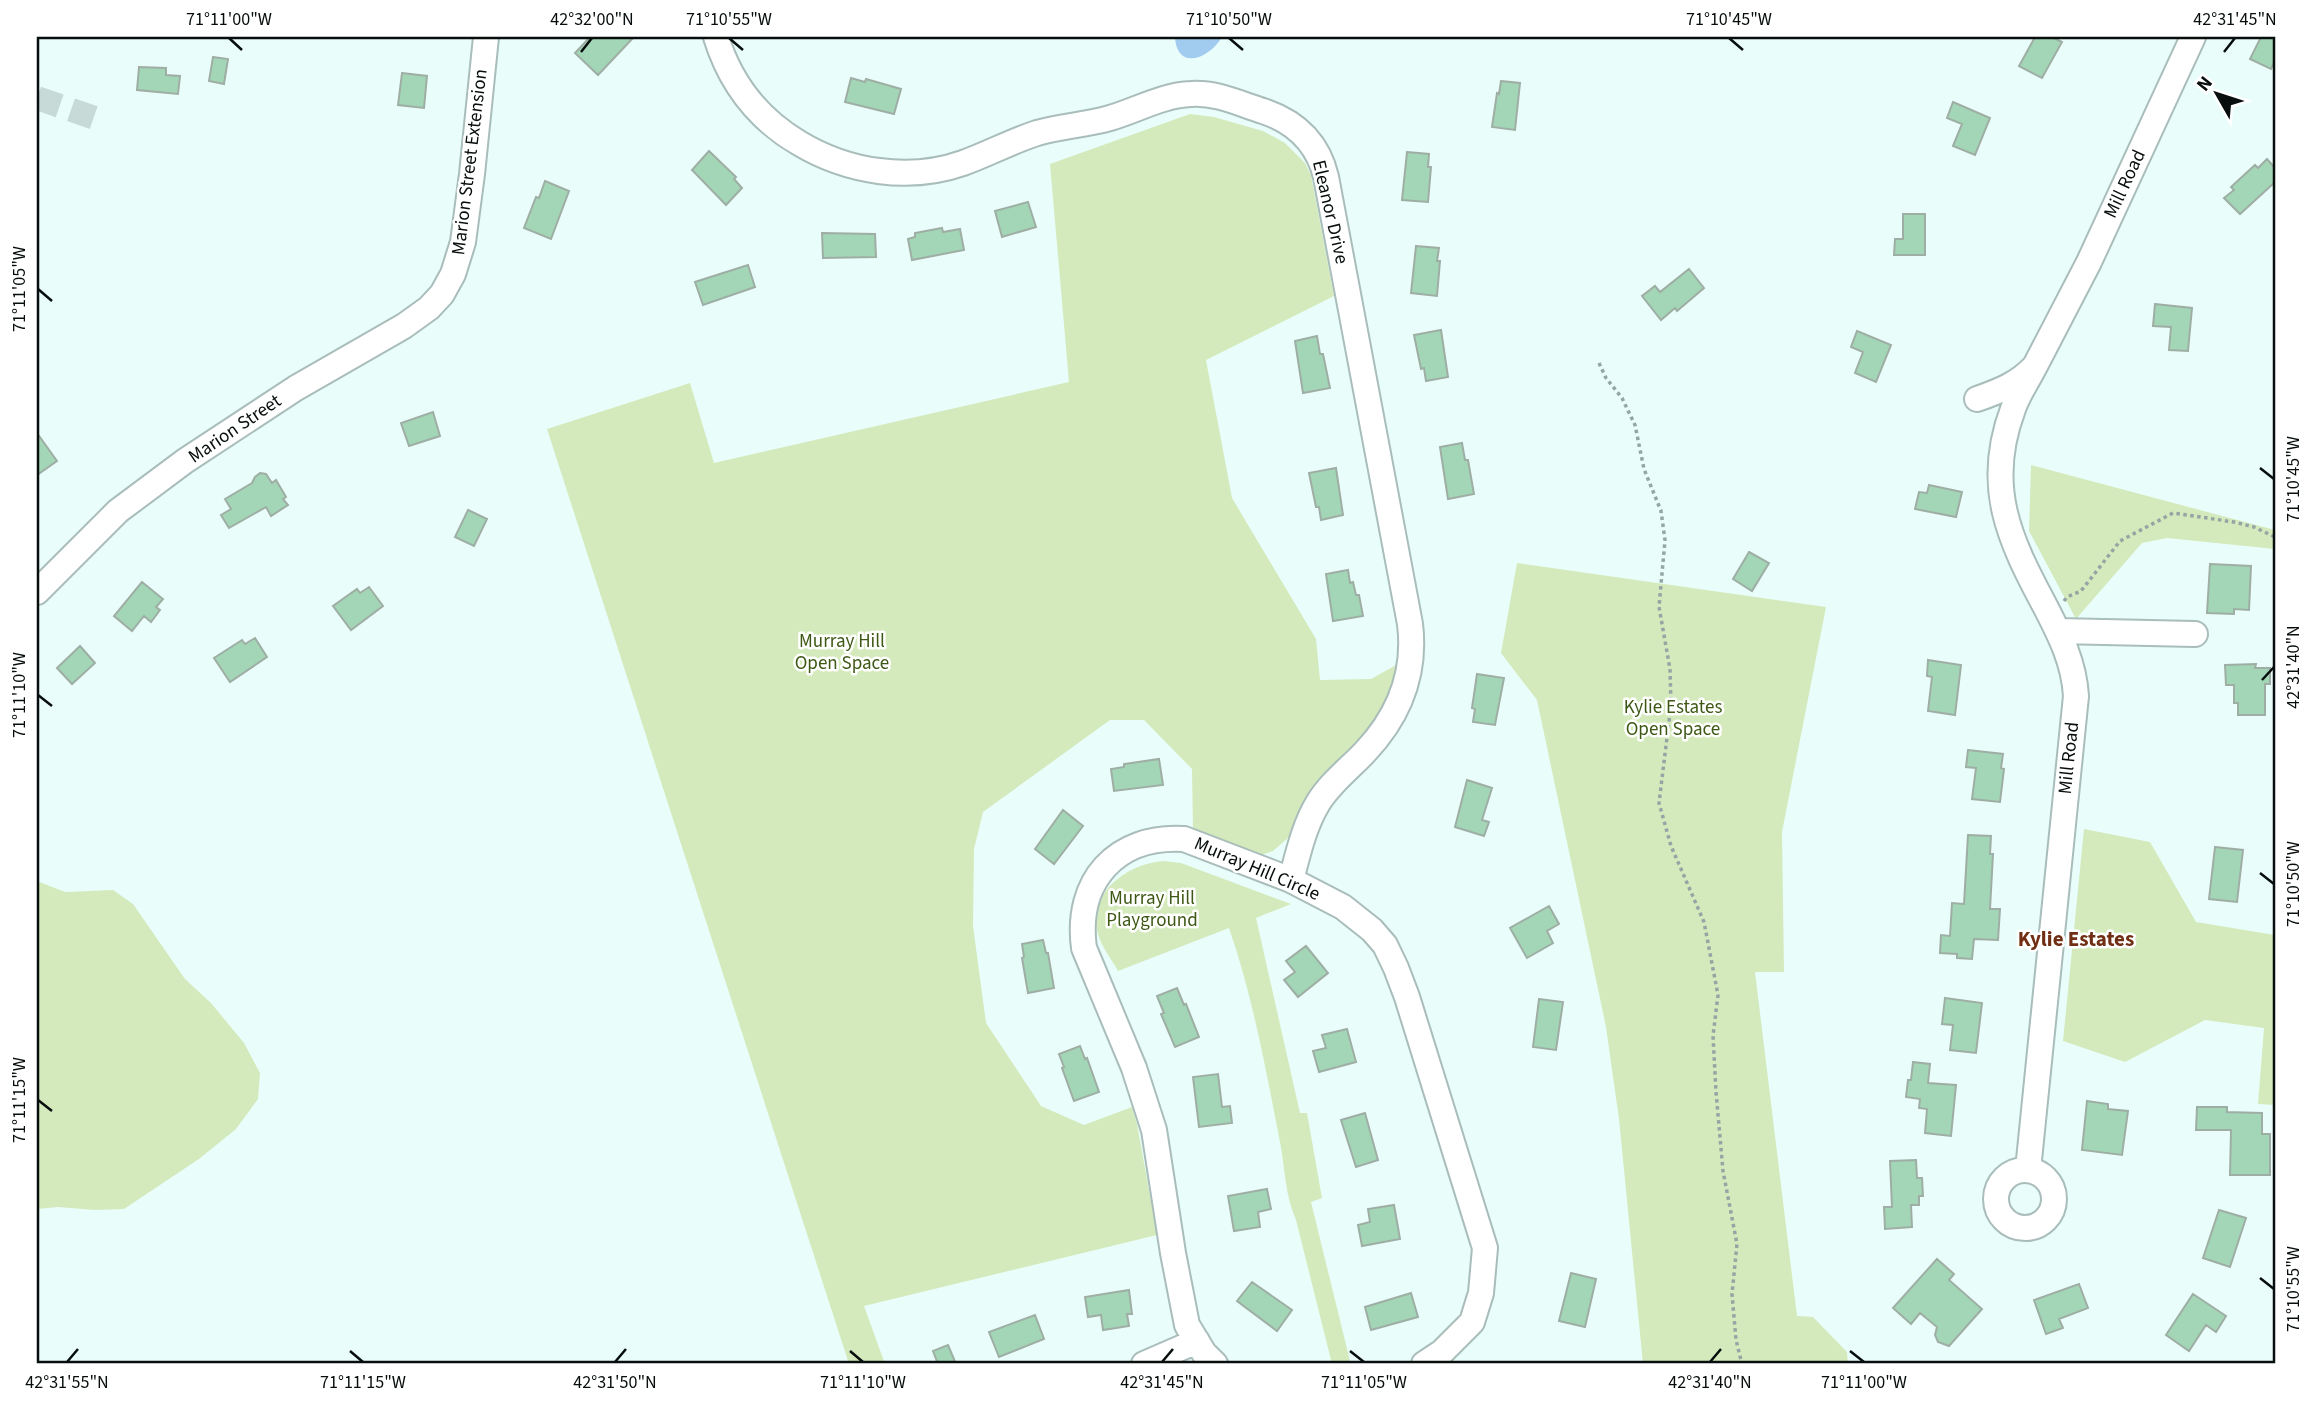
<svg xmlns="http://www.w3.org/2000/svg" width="2312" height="1401" font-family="'Source Sans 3',sans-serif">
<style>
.green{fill:#d4eabc}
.water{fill:#a1ccf0}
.building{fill:#a3d6b7;stroke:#9faea4;stroke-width:2}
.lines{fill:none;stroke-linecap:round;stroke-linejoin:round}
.minor-tunnel{stroke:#c7dad7;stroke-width:24;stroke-dasharray:24 12;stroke-linecap:butt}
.minor-casing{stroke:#a9bdbb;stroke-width:28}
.path{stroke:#95a5a3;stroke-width:3.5;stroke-dasharray:3.5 3.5;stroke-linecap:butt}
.minor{stroke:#fff;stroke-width:24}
.ticks{fill:none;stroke:#070e0d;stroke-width:2.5}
.labels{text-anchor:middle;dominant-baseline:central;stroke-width:5;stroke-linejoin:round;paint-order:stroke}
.street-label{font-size:19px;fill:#070e0d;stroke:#fff}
.park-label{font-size:19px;fill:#3d5814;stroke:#fff}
.neighbourhood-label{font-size:21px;font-weight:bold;fill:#702f14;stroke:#fff}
.neatline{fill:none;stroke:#070e0d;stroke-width:2.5}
.ticks-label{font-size:18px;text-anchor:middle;fill:#070e0d}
</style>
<rect width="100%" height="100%" fill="#e9fefb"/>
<!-- green -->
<path class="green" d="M1190,114L1214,117L1263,131L1285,143L1305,163L1311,175L1334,296L1206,360L1232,498L1316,639L1320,680L1371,679L1398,664L1395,683L1387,708L1301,815L1289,837L1273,851L1259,856L1193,832L1192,769L1144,720H1110L983,812L974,849L973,926L986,1023L1041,1106L1084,1125L1132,1107L1137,1124L1157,1235L864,1306L885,1364H849L547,429L690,383L714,463L1069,382L1050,164Z
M2031,465L2275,530V549L2167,538L2142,543L2076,619L2029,531Z
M1517,563L1826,607L1782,832L1784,972H1755L1797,1316L1813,1317L1847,1352L1848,1364H1643L1619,1119L1606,1027L1537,700L1501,653Z
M2084,829L2150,842L2196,922L2275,935V1105L2258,1104L2264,1028L2205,1020L2125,1062L2063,1041Z
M1163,861L1181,863L1291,904L1256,918L1300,1113H1307L1322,1198L1311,1202L1350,1361L1332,1364L1296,1220C1285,1196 1285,1168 1280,1142C1266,1071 1253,997 1229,928L1118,971C1112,960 1103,949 1099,937C1084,895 1126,864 1163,861Z
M37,881L65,892L113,890L133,904L185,979L211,1003L244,1043L260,1073L258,1099L236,1129L199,1159L124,1209L95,1210L58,1207L37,1209Z"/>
<!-- water -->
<path class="water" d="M1175,37H1222C1210,58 1177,72 1175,37Z"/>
<!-- building -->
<path class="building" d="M590,37H634L598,75L575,53Z
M2035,37H2052L2062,42L2042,78L2019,66Z
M2261,37H2275V60L2271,69L2250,59Z
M213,57L228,59L224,84L209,81Z
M139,67L166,68V75L180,76L178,94L137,90Z
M402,73L427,76L424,108L398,105Z
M851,78L865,82L866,79L901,89L894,114L845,102Z
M1501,81L1520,83L1515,130L1492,127L1497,93L1499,94Z
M1953,102L1990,118L1975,155L1953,146L1962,124L1947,118Z
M709,151L736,177L734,179L742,188L726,205L692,170Z
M1407,152L1429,154L1428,167H1431L1428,202L1402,200Z
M2267,159L2275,168V182L2240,214L2224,198L2234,190L2231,187L2255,165L2258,168Z
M545,181L569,191L551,239L524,228L536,197L539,198Z
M1028,202L1036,227L1002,237L995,211Z
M1903,214H1925V255H1894L1895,239H1903Z
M942,228L943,232L960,229L964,250L912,260L908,239L915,237V233Z
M822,233L875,234L876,257L823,258Z
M1416,246L1439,248L1437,261H1440L1437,296L1411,293Z
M748,265L755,287L703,305L695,282Z
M1689,269L1704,288L1677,311L1675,308L1661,320L1642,296L1655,286L1660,292Z
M2155,304L2192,308L2188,351L2169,350L2171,327L2153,326Z
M1441,330L1448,377L1426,381L1424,368L1421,369L1414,335Z
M1857,331L1891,345L1876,382L1855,373L1863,352L1851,347Z
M1317,336L1320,354H1323L1330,388L1303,393L1295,341Z
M433,412L440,436L409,446L401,423Z
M37,433L57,461L37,475Z
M1462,443L1465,460H1468L1474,494L1448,499L1440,447Z
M1336,468L1343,515L1321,520L1319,507H1316L1309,473Z
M260,473L266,474L272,483L276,480L286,497L283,499L288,505L271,516L266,507L229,528L221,515L231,509L225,499L252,483L255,477Z
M1929,485L1962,492L1956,517L1915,509L1919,492L1927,493Z
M468,510L487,519L474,546L455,537Z
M1749,552L1769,563L1752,591L1733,579Z
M2210,564L2251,566L2249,610L2234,609V614L2207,613Z
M1348,570L1350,583L1353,582L1356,595H1359L1363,616L1333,621L1326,574Z
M142,582L163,599L156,607L160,610L151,622L144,616L132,631L114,616Z
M369,587L383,606L351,630L333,606L357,589L360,593Z
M255,638L267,657L230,682L214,658L242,640L245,644Z
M80,646L95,663L72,684L57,668Z
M1928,660L1961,665L1955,715L1928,711L1932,677L1927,676Z
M2256,664L2255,668H2270V684H2265V715H2238V703H2234V685H2226L2225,665Z
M1477,674L1504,678L1495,725L1473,722L1475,709L1472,708Z
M1968,750L2003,754L2001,768L2004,769L2000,802L1972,799L1976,768L1966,767Z
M1159,759L1163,785L1114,791L1111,769L1124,767V764Z
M1467,780L1492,788L1482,820L1489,822L1484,836L1455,827Z
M1063,810L1083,826L1054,864L1035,849Z
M1968,835L1991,836L1990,854H1993L1990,909H2000L1998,940L1974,939L1972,959L1957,958V954L1940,953L1941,935L1950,936L1952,903L1964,904Z
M2215,847L2243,850L2237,902L2209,899Z
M1549,906L1559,924L1547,931L1553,943L1527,958L1510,928Z
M1043,940L1046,953H1048L1054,988L1028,993L1022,958L1024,957L1022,944Z
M1306,946L1328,973L1298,997L1284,980L1295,972L1286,961Z
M1177,988L1184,1005L1186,1004L1199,1037L1175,1047L1161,1014L1164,1013L1157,996Z
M1945,998L1982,1003L1976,1053L1950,1050L1953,1025L1942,1024Z
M1539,999L1563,1002L1556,1050L1533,1047Z
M1347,1029L1356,1062L1319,1072L1313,1051L1326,1048L1322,1035Z
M1080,1046L1085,1059L1087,1058L1099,1092L1074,1101L1062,1068L1064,1067L1059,1054Z
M1913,1062L1930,1064L1928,1083L1956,1085L1951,1136L1925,1133L1927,1109L1919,1108L1920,1099L1906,1097L1908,1080H1911Z
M1218,1074L1222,1107L1230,1106L1232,1123L1199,1127L1193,1077Z
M2087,1101L2108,1104V1109L2128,1111L2122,1155L2082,1150Z
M2197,1107H2227V1112L2262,1113V1134H2270V1175H2230L2231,1130H2196Z
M1365,1113L1378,1160L1356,1167L1341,1120Z
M1916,1160L1917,1178H1922L1923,1196H1919V1205H1911L1912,1227L1885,1229L1884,1207H1892L1890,1161Z
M1267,1189L1271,1209L1258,1212L1260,1227L1234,1231L1228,1196Z
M1394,1205L1400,1239L1362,1246L1358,1225L1370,1222L1368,1209Z
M2219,1210L2246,1218L2230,1267L2203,1258Z
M1937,1259L1954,1274L1949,1280L1982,1309L1949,1346L1938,1342L1935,1335L1937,1327L1920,1313L1911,1324L1893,1308Z
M1571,1273L1596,1279L1585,1327L1559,1321Z
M1252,1282L1292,1310L1277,1331L1237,1301Z
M2079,1284L2088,1308L2059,1319L2063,1328L2046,1334L2034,1300Z
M1129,1290L1132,1314H1127L1129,1326L1103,1330L1101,1315L1088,1317L1085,1297Z
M1411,1293L1418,1317L1371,1330L1365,1307Z
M2193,1294L2226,1316L2216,1332L2206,1325L2189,1351L2166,1335Z
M1035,1315L1044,1339L999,1357L989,1332Z
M948,1345L956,1364H938L933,1351Z"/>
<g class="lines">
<!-- minor-tunnel -->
<path class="minor-tunnel" d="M37,98L95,118"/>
<!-- minor casing -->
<g class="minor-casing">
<path id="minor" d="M716,37C730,82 758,119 799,143C847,172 909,182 963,163C988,154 1012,141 1037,133C1061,126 1086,125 1110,118C1137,110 1163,95 1191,94C1216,92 1240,104 1263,111C1296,122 1318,143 1326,177L1410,624C1416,673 1399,716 1365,752C1349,769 1330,783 1318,803C1304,826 1298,854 1291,880
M1977,399C2000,391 2018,384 2035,366L2089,262L2193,37
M37,592L118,511L185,461L296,388L404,326L429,308L442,294L453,274L463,242L472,174L486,37
M2058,631L2195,634
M2028,1170L2076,696C2074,662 2060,635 2045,606C2009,539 1984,486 2013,409C2018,394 2028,380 2035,366
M1996 1199a29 29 0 1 1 58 0a29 29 0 1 1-58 0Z
M1144,1364L1197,1341
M1215,1364L1204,1353L1187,1325L1173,1253L1154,1130L1134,1068L1084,948C1075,881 1116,835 1184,839L1291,880L1343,907L1372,930L1385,945L1396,968L1407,997L1485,1248L1481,1293L1472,1322L1442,1352L1424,1364"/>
</g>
<!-- path -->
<path class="path" d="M1599,363L1606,378L1622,398L1635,425L1644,469L1661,511L1665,540L1659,607L1670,669L1671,705L1659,803L1671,846L1704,922L1718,995L1713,1036L1716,1092L1723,1171L1737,1244L1732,1294L1736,1340L1742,1364
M2064,601L2067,597L2081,591L2120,541L2173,513L2234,522L2254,527L2275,537"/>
<!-- minor -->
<use href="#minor" class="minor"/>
</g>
<!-- ticks -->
<path class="ticks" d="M229,38L242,50M729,38L743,50M1229,38L1243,50M1729,38L1743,50M581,52L592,38M2224,52L2235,38M38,289L52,301M2260,468L2274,479M2262,680L2274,667M38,695L52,706M2260,873L2274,884M38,1100L52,1111M2260,1278L2274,1289M350,1351L363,1362M850,1351L863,1362M1350,1351L1364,1362M1850,1351L1864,1362M67,1362L78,1349M615,1362L626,1349M1162,1362L1173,1349M1710,1362L1721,1349"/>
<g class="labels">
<!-- street labels -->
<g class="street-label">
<text transform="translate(470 162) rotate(-83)">Marion Street Extension</text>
<text transform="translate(2125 184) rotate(-65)">Mill Road</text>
<text transform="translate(1330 212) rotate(77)">Eleanor Drive</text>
<text transform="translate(235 429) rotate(-34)">Marion Street</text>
<text transform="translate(2069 758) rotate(-84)">Mill Road</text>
<text transform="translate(1257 869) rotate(23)">Murray Hill Circle</text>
</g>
<!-- park labels -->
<g class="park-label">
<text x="842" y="641">Murray Hill<tspan x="842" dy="22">Open Space</tspan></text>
<text x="1673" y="707">Kylie Estates<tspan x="1673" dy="22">Open Space</tspan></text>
<text x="1152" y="898">Murray Hill<tspan x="1152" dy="22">Playground</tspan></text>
</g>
<!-- neighbourhood labels -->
<g class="neighbourhood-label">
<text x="2076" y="939">Kylie Estates</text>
</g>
</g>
<!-- border -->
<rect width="2312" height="1401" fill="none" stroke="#ffffff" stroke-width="77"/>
<!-- north arrow -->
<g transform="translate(2217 94) rotate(309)" stroke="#ffffff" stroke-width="5" paint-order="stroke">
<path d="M0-5L12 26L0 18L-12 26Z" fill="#070e0d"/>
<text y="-10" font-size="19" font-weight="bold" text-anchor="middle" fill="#070e0d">N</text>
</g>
<rect x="38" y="38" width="2236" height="1324" class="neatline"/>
<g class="ticks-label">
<text x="229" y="25">71°11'00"W</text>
<text x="592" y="25">42°32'00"N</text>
<text x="729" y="25">71°10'55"W</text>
<text x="1229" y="25">71°10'50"W</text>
<text x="1729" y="25">71°10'45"W</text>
<text x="2235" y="25">42°31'45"N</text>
<text transform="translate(19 289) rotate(-90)" y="6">71°11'05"W</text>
<text transform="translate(2293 479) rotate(-90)" y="6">71°10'45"W</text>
<text transform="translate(2293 667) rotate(-90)" y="6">42°31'40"N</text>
<text transform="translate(19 695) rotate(-90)" y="6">71°11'10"W</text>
<text transform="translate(2293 884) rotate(-90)" y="6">71°10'50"W</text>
<text transform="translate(19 1100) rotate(-90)" y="6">71°11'15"W</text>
<text transform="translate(2293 1289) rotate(-90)" y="6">71°10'55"W</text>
<text x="67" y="1388">42°31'55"N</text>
<text x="363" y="1388">71°11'15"W</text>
<text x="615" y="1388">42°31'50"N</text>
<text x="863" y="1388">71°11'10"W</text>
<text x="1162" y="1388">42°31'45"N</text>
<text x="1364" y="1388">71°11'05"W</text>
<text x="1710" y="1388">42°31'40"N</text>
<text x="1864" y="1388">71°11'00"W</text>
</g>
</svg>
